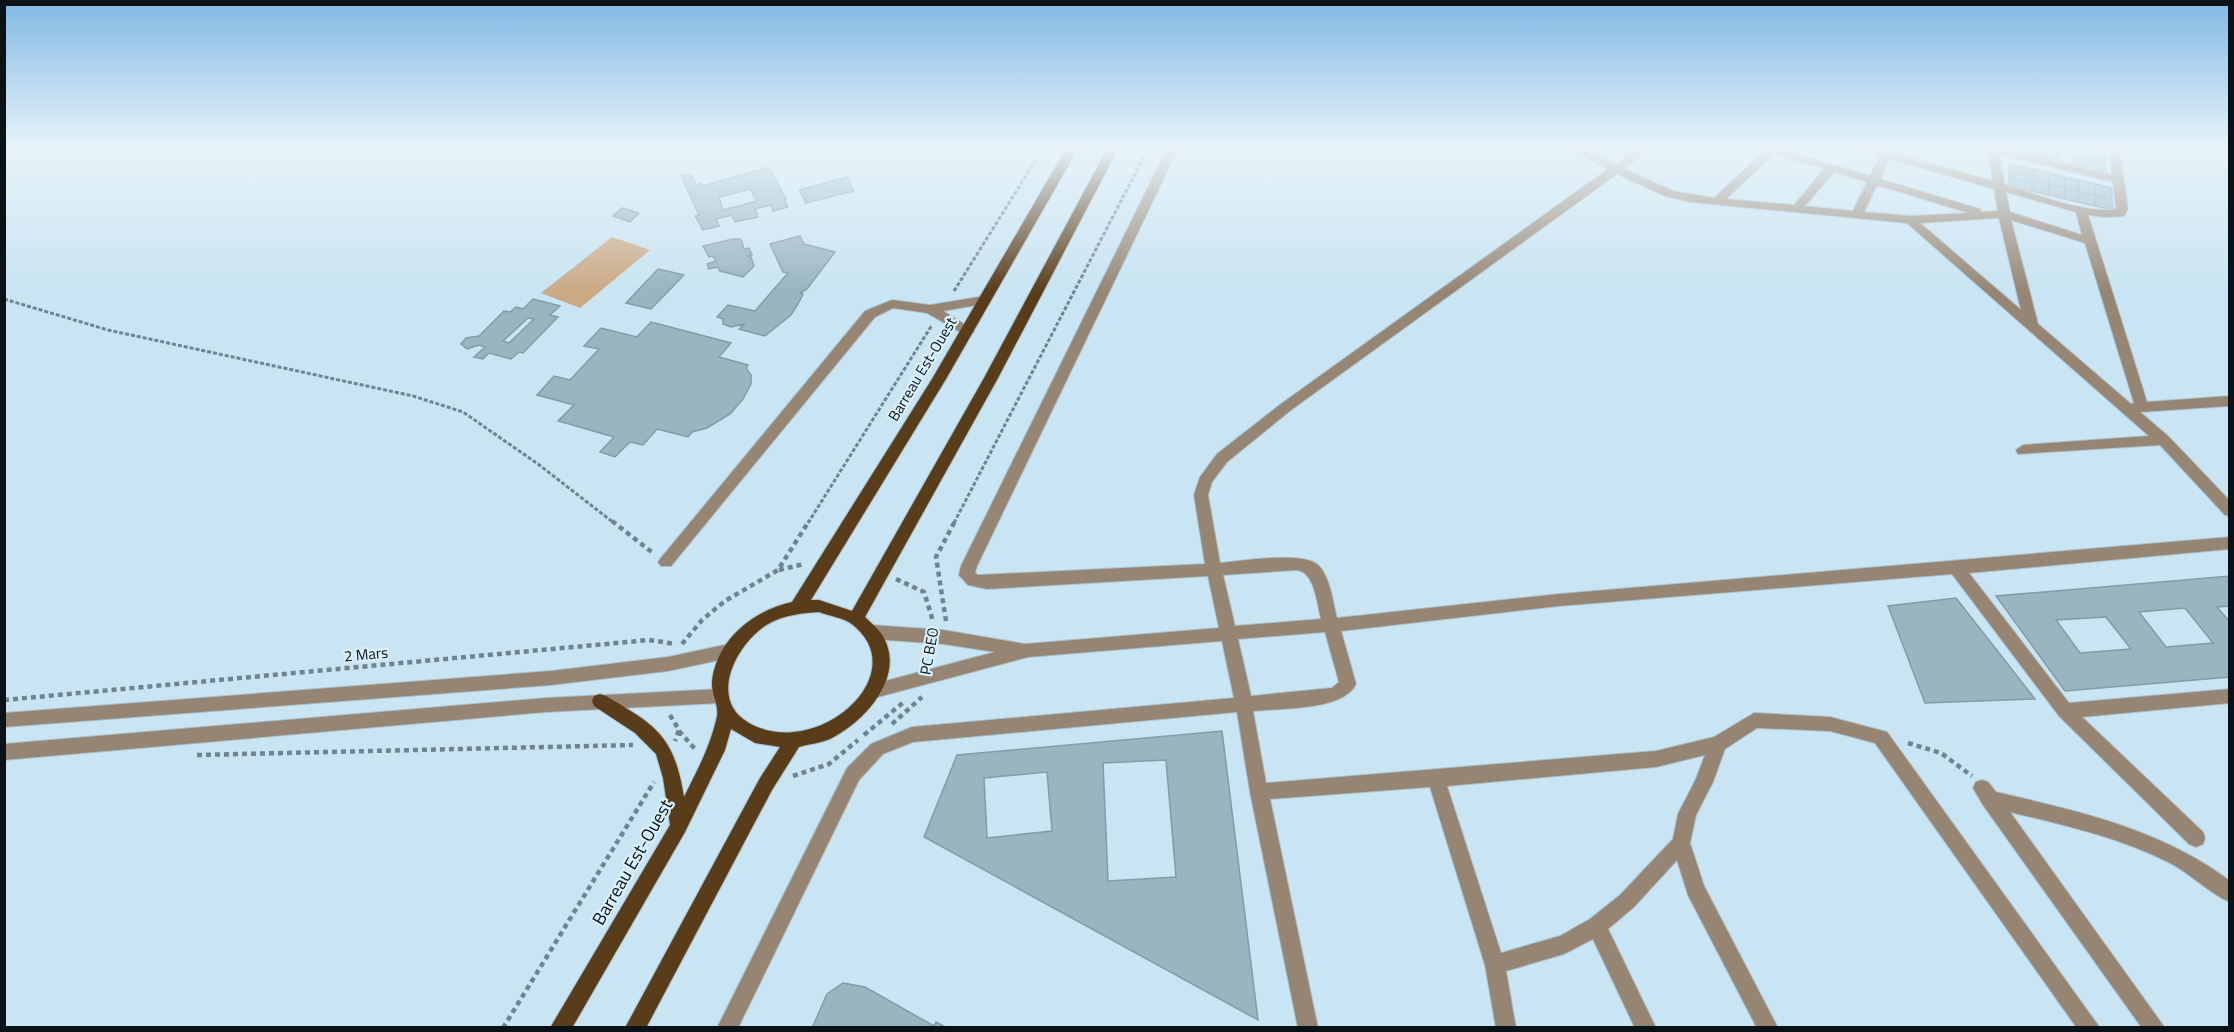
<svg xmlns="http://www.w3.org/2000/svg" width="2234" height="1032" font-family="'Titillium Web',sans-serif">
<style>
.green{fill:#cba985}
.building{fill:#9ab4c2;stroke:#819ba9;stroke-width:1.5;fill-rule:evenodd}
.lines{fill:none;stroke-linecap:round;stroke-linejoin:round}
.minor-casing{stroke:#aac2cf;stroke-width:2}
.major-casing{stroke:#aac2cf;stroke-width:2}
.path-far1{stroke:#71848e;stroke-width:3;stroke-dasharray:4 2;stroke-linecap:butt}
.path{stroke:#71848e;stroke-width:4.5;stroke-dasharray:5 4;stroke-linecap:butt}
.minor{fill:#968573;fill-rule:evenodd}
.major{fill:#593c1a;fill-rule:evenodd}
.labels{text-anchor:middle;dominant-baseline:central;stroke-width:4.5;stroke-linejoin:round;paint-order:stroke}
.street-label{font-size:15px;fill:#091217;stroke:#daf0fc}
.near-street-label{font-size:18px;fill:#091217;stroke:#daf0fc}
</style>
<rect width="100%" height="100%" fill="#c9e4f2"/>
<!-- green -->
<path class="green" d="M612,237L650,250L580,308L541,293Z"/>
<!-- building -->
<path class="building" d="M2013,147H2028V154L2013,150Z
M2028,147L2045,148L2044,158L2028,154Z
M2060,147H2074L2073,155L2060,151Z
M2074,147L2090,148L2089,158L2073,155Z
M2045,148L2060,151L2059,161L2044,158Z
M2090,148L2107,152L2106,163L2089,158Z
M2073,155L2089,158L2088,169L2073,165Z
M2089,158L2106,163V173L2088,169Z
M2010,164L2033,169L2032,176L2009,170Z
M769,167L786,199H784L788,207L773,211L771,205L755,209L758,217L735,222L732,215L716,219L719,226L703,230L695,216L699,215L681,176L691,174L696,185L701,183L702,186ZM750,189L757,201L723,210L719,197Z
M2033,169L2049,173V184L2032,180Z
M2009,170L2032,176V183L2009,177Z
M2049,173L2065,177V188L2049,184Z
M847,177L854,191L806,203L799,190Z
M2009,177L2032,183V191L2008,185Z
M2065,177L2079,180L2078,191L2065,188Z
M2032,180L2049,184V195L2032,191Z
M2079,180L2095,184V195L2078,191Z
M2049,184L2065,188L2064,199L2049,195Z
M2095,184L2112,188V199L2095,195Z
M2065,188L2078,191V202L2064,199Z
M2078,191L2095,195V206L2078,202Z
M2095,195L2112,199L2113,210L2095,206Z
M622,208L639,213L630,222L613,216Z
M800,236L804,244L835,252L807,289L800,293L803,294L798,304L791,315L765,336L739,329L744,324L731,327L723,324V319L717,317L728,305L755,311L788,273L783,272L770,244Z
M733,239H741L744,249L749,248L752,255L747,256L751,257L754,266L743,277L720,271L718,267L709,269L707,264L716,261L713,256L709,257L703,246Z
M658,269L684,275L651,309L626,303Z
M533,299L560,306L550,315L558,317L523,353L519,352L511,359L489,353L483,359L474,357L485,347L479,345L467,349L461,344L466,338L479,336L504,311L510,312L516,307L523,309ZM528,318L534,319L509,343L503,341Z
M651,322L731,343L719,357L748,365L746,368L751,375V384L743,399L730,414L707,428L692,432L688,437L657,429L643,445L630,442L615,457L600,452L614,437L558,421L574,405L537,395L554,376L570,380L599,349L584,346L601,328L637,337Z
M2230,576V606L2217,607L2230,622V677L2065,691L1996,596ZM2185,608L2213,643L2166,647L2139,612ZM2106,617L2131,649L2080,653L2056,620Z
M1956,598L2035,699L1925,703L1888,606Z
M1222,731L1258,1020L924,837L957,755ZM1166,760L1176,877L1108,881L1103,763ZM1047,772L1052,831L987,838L984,778Z
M843,983L865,987L934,1026L936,1022L947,1028H812L827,994Z"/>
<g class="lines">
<!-- minor casing -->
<g class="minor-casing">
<path id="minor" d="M1168,147H1179L977,566L975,573L978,575L1205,564L1194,495L1200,477L1217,454L1281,404L1608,169L1565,147H1578L1616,164L1640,147H1652L1624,169L1673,191L1714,198L1769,147H1780L1779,149L1870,176L1880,156L1855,147H1872L1993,181L1988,151L1980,149L1979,147H1997L2112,175L2108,147H2119L2128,209L2124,216C2112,218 2101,217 2088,215L2147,402L2230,396V406L2140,412L2168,436L2230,501V516L2225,515L2160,445L2018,454L2016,450L2023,445L2149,436L1907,223L1690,202L1665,196L1617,174L1291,410L1227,462L1212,482L1208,495L1220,563C1241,561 1303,551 1318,565C1330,576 1333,603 1337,618L1559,594L2230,537V549L1969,573L2069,703L2230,689V703L2082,717L2203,832L2205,838L2203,844L2196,847L2189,844L2059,716L1952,574L1559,606L1341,631L1356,684C1343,711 1281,708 1253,711L1266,783L1656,751L1714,737L1754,713L1830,717L1887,732L2100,1028H2077L1875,743L1830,731L1757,728L1725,749L1713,782L1696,815L1690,843L1704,886L1778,1028H1757L1688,895L1677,860L1634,907L1608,929L1656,1028H1635L1593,939L1564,954L1506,971L1516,1028H1496L1485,965L1430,787L1270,799L1318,1028H1298L1250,792L1237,712L913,742L883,754L859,780L738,1028H717L847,768L871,744L912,727L1234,698L1222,641L1028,657L874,698L868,696L866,691L868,686L874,684L995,652L943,644L872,639L866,637L864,632L866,627L872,625L943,630L1025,644L1219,628L1208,576L987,589L968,585L959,575L961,566ZM1774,154L1824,169L1794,205L1726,199ZM1999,154L2113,182L2116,209C2087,215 2034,193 2005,185ZM1890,159L1994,189L1998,211L1981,212L1980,209L1880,179ZM1834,172L1867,182L1853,211L1805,206ZM1877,185L1969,213L1910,216L1864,212ZM2006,192L2076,212L2082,235L2010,212ZM1999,218L2021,310L1920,223ZM2011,220L2085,243L2134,403L2131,404L2038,324ZM1297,570C1315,572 1317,604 1321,619L1235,626L1223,575ZM1325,632L1339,682L1332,688L1251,696L1238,639ZM1705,755L1696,779L1678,814L1673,839L1620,895L1590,919L1560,936L1501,953L1447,786L1656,767Z
M985,296L991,300L989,303L943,311L972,329L974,332L967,336L927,313L893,308L875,317L671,566H661L658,562L661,558L865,311L892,300L930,305Z
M729,644L735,646L737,651L735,656L729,658L668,671L551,685L4,727V713L551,671L668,657Z
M720,689L726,691L728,696L726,701L720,703L546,712L4,760V744L546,698Z
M1982,780L1988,782L1996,792C2078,811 2161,829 2230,881V902C2210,894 2189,872 2168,862C2118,837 2064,825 2010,812L2165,1028H2142L1983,805L1973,788L1976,782Z"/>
</g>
<!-- major casing -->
<g class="major-casing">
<path id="major" d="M1067,147H1079L946,379L811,600H819L852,611L984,378L1108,147H1119L998,378L865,617C871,623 880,630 884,638C905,678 864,722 830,739C821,743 809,744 799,747L772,790L646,1028H625L760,778L780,747L755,743L731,729L725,750L685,832L572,1028H550L670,825L663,778L656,754L635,733L594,706L592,701L594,696L600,694L606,696C657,726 674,736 684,797C697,771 711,745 717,716C719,706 711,693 712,681C717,639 754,610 792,602L932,379ZM819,612C829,616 845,618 853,625C915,675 816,761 749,723C706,699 738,640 770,623C785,615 802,613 819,612Z"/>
</g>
<!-- path-far1 -->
<path class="path-far1" d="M954,291L1044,147
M4,299L108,330L413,396L463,412L538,464L614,523
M808,523L932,325
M954,523L1149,147"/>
<!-- path -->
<path class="path" d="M612,521L653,553
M779,570L804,564
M896,579L924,592L933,621
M946,621L936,557L955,521
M682,644L702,620L725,601L778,570L809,521
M4,700L649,640L676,644
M670,715L679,730L675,741
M892,724L922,697
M679,731L696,750
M864,735L905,701
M1908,743L1941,753L1972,776
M197,755L633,745
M793,776L829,764L858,740
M503,1028L654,782"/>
<!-- minor -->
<use href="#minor" class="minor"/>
<!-- major -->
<use href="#major" class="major"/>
</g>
<!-- sky -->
<linearGradient id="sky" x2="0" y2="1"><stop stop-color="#81b9e4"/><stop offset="0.51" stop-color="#e7f3f9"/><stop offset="1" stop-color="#e7f3f9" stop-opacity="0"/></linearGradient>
<rect width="2234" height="291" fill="url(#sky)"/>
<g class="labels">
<!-- street labels -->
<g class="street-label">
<text transform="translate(922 369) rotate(-59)">Barreau Est-Ouest</text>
<text transform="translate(929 651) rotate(-80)">PC BEO</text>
<text transform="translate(366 654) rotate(-5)">2 Mars</text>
</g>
<!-- near-street labels -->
<g class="near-street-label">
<text transform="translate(632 862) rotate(-60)">Barreau Est-Ouest</text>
</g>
</g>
<!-- border -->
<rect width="2234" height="1032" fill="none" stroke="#091217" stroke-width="12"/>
</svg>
